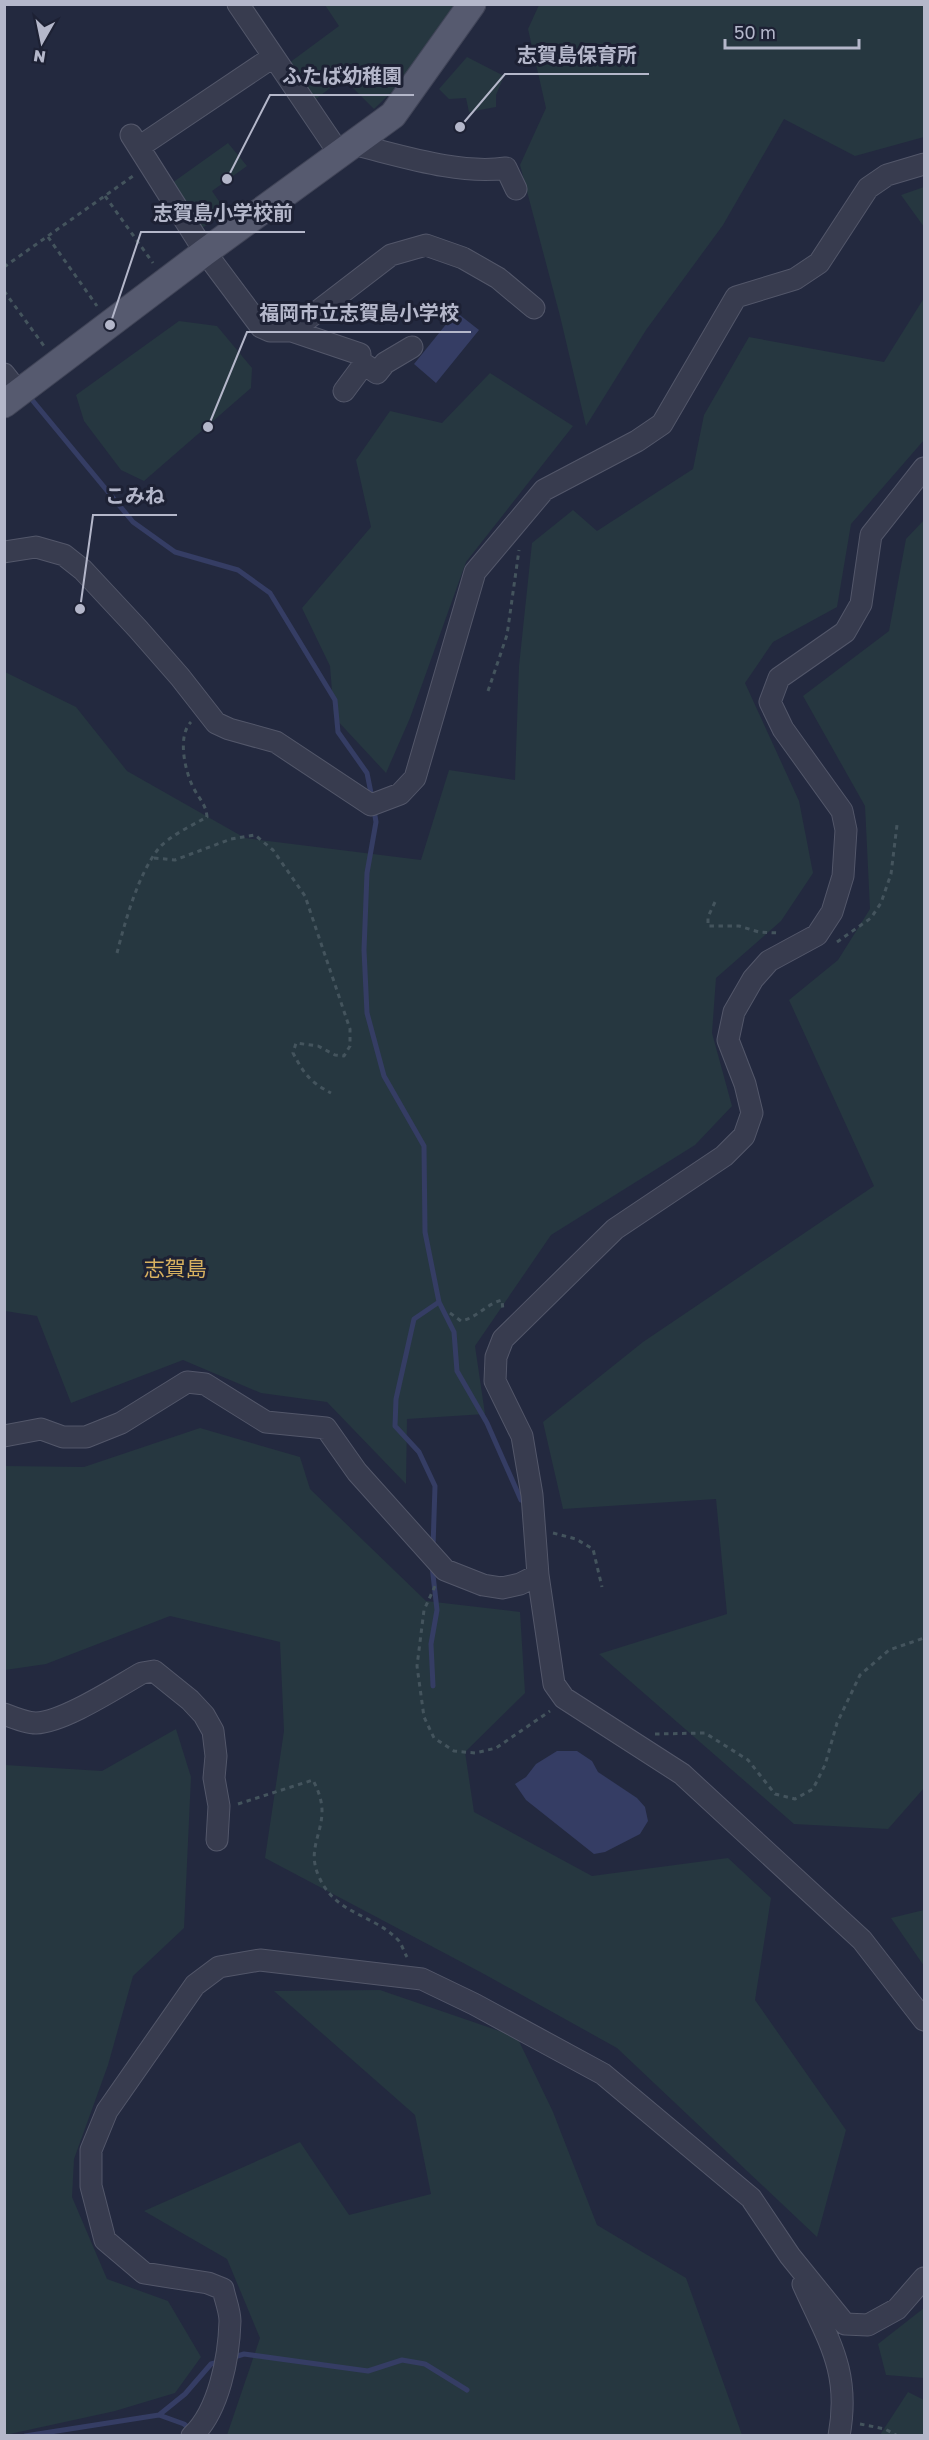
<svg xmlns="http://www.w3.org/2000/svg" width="929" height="2440" font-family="'Golos Text','Noto Sans JP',sans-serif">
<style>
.green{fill:#263740}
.water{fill:#353d64}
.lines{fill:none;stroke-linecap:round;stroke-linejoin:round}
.stream{stroke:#353d64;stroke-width:5}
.minor-casing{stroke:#53576a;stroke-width:23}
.major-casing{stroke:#414558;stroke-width:29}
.path{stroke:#44545d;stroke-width:3;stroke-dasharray:4.5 4.5;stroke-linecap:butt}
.minor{stroke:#383c4f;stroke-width:21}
.major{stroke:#565a6f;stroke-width:27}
.labels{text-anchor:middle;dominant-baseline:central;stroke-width:6;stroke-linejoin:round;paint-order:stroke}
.quarter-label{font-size:21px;fill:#d8b160;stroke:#1d2134}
.leader{fill:none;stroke:#b4b7ca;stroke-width:2}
.callout-dot{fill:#b4b7ca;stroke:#1d2134;stroke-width:2}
.callout-label{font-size:20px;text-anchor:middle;font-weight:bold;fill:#b4b7ca;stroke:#1d2134;stroke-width:6;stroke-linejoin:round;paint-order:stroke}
</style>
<rect width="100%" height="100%" fill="#23293f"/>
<!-- green -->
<path class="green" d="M325,5H458L423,62L374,109L343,78L316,99L289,63L339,26Z
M539,5H924V137L855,156L784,119L723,225L646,330L586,426L560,316L520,165L546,108L528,29Z
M467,57L504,76L496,95V107L469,112L466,98L449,99L439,89Z
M228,143L247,166L212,191L227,213L202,228L172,183Z
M924,187V227L901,195Z
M924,298V440L851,524L837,607L773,642L745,683L799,801L813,873L781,921L716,978L712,1033L732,1106L695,1145L551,1235L475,1346L485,1414L407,1419L406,1484L327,1402L261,1393L183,1360L71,1403L37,1316L5,1311V672L76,707L127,771L245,838L421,860L449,770L515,780L519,666L532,543L573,510L597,531L693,469L704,415L749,337L884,362Z
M179,321L217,326L252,368L251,388L144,481L121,470L84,421L76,395Z
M490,373L573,426L466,562L410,718L386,773L334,717L330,666L302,608L371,527L356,460L390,411L442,423Z
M924,520V1788L888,1829L794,1824L599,1654L727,1614L716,1499L563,1509L543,1422L643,1342L874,1186L789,1000L838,960L870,909L865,806L803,696L889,631L906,539Z
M200,1428L300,1457L310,1489L426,1601L520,1612L525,1693L465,1752L474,1812L592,1876L728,1858L771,1898L755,2000L846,2130L817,2237L617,2048L484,1974L265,1858L284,1731L280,1642L170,1616L46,1664L5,1670V1466L84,1467Z
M176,1729L191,1777L184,1928L133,1976L108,2065L74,2159L72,2197L107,2279L168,2301L201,2357L175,2393L115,2411L5,2435V1765L102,1771Z
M924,1910V1966L891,1918Z
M380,1990L517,2037L553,2112L597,2225L686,2278L742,2435H227L260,2338L227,2259L144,2211L300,2142L349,2215L431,2194L415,2115L274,1991Z
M924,2308V2378L886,2375L878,2344Z
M908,2392L924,2400V2435H880Z"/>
<!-- water -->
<path class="water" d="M456,312L479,330L436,383L414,364Z
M557,1751H577L592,1761L598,1772L637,1798L645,1807L648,1821L640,1834L605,1852L594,1854L526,1800L515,1784L526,1777L536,1764Z"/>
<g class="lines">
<!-- stream -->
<path class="stream" d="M28,395L133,522L175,552L238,570L270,593L335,700L338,732L367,773L372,798
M374,810L376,822L367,873L364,950L367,1013L384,1076L424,1146L425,1232L439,1302L454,1332L457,1371L487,1423L521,1500
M433,1547L435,1486L419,1452L395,1426L396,1399L414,1319L439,1302
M432,1566L437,1610L431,1644L433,1686
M231,2358L244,2354L368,2371L402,2360L425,2364L467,2390
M159,2415L185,2394L211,2364L219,2362
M25,2436L159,2415L184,2424L191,2430"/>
<!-- minor casing -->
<g class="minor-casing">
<path id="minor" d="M238,4L339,153
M131,135L205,252L261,327L270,331H292L360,354
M352,144C399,155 458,175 506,168L516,189
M139,147L273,57
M292,331L391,255L426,245L463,258L498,278L534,308
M4,374L19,393
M344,391L364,364L377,373L385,363L412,347
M924,468L871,535L861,604L845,632L779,678L770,702L783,729L842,811L846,830L843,876L832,912L817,935L769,961L753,979L734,1012L728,1040L745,1084L752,1113L744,1136L724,1156L615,1229L503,1339L496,1357L495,1381L522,1436L532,1495L538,1575L554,1684L564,1698L682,1774L862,1940L924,2020
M4,552L36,547L64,555L83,570L138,629L180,677L216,723L229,729L276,742L371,805L400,794L415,778L475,572L544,490L637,441L662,424L736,297L795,279L819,263L868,188L887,175L924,164
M4,1436L41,1429L63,1437H86L121,1423L187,1382L205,1384L266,1422L326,1428L357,1472L445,1570L483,1585L502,1588L520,1584L538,1575
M4,1714C14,1718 26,1723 36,1723C64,1722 117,1687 142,1673L154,1671L190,1700L204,1715L213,1731L216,1756L214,1778L219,1806L217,1840
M803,2284C828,2340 851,2371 839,2436
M192,2436C219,2411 229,2357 230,2321C230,2311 225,2299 223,2289L208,2283L144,2273L105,2240L91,2186V2150L107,2111L195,1985L219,1967L260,1960L422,1979L474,2004L603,2074L751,2198L790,2256L845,2324L868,2325L897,2309L924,2278"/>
</g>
<!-- major casing -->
<g class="major-casing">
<path id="major" d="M4,404L205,252L393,115L472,4"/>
</g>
<!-- path -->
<path class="path" d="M105,196L153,263
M48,237L97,306
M4,267L133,176
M4,291L44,346
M488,691L507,635L519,550
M154,858L175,860L231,839L255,835L273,850L305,896L350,1029V1046L344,1056L335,1055L318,1046L296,1043L293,1053C304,1074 310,1082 331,1093
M715,902L708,917V926H739L759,932L779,933
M837,942L871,918L881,903L891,874L897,825
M117,953C125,922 138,874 159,848C171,835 191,826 207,817C206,804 199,799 193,787C185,771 177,736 191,722
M450,1313L461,1321C477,1318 486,1304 502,1300L503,1311
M553,1533L576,1539L593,1549L602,1587
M435,1586L424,1610L417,1666L424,1717L434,1738L454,1751L475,1753L496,1748L550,1711
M655,1734L705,1733L748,1760L775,1794L795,1799L813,1789L825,1765L837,1723L860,1675L889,1650L924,1638
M238,1804L313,1780C318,1790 322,1800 322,1811C322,1836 306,1851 320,1879C337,1915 374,1914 399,1941C402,1945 404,1952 407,1957
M860,2424L885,2429L898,2436"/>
<!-- minor -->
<use href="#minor" class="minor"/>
<!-- major -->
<use href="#major" class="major"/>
</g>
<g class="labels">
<!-- quarter labels -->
<g class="quarter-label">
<text x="175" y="1268">志賀島</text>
</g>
</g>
<!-- callouts -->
<path class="leader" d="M460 127L505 74H649M227 179L270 95H414M110 325L141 232H305M208 427L247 332H471M80 609L93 515H177"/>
<g class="callout-dot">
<circle cx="460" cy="127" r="6"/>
<circle cx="227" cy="179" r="6"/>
<circle cx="110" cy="325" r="6"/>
<circle cx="208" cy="427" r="6"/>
<circle cx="80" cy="609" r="6"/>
</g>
<g class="callout-label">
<text x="577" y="62">志賀島保育所</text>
<text x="342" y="83">ふたば幼稚園</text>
<text x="223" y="220">志賀島小学校前</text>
<text x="359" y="320">福岡市立志賀島小学校</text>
<text x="135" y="503">こみね</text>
</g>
<!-- border -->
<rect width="929" height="2440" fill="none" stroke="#b4b7ca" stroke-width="12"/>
<!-- north arrow -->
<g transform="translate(42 42) rotate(189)" stroke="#1d2134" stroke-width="4.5" paint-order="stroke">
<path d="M0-4.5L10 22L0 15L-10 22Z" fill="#b4b7ca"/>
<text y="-9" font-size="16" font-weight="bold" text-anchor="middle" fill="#b4b7ca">N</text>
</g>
<!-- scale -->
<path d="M725 39v9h134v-9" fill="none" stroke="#b4b7ca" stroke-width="3"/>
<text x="734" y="39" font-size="18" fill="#b4b7ca" stroke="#1d2134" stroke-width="4.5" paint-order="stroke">50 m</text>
</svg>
